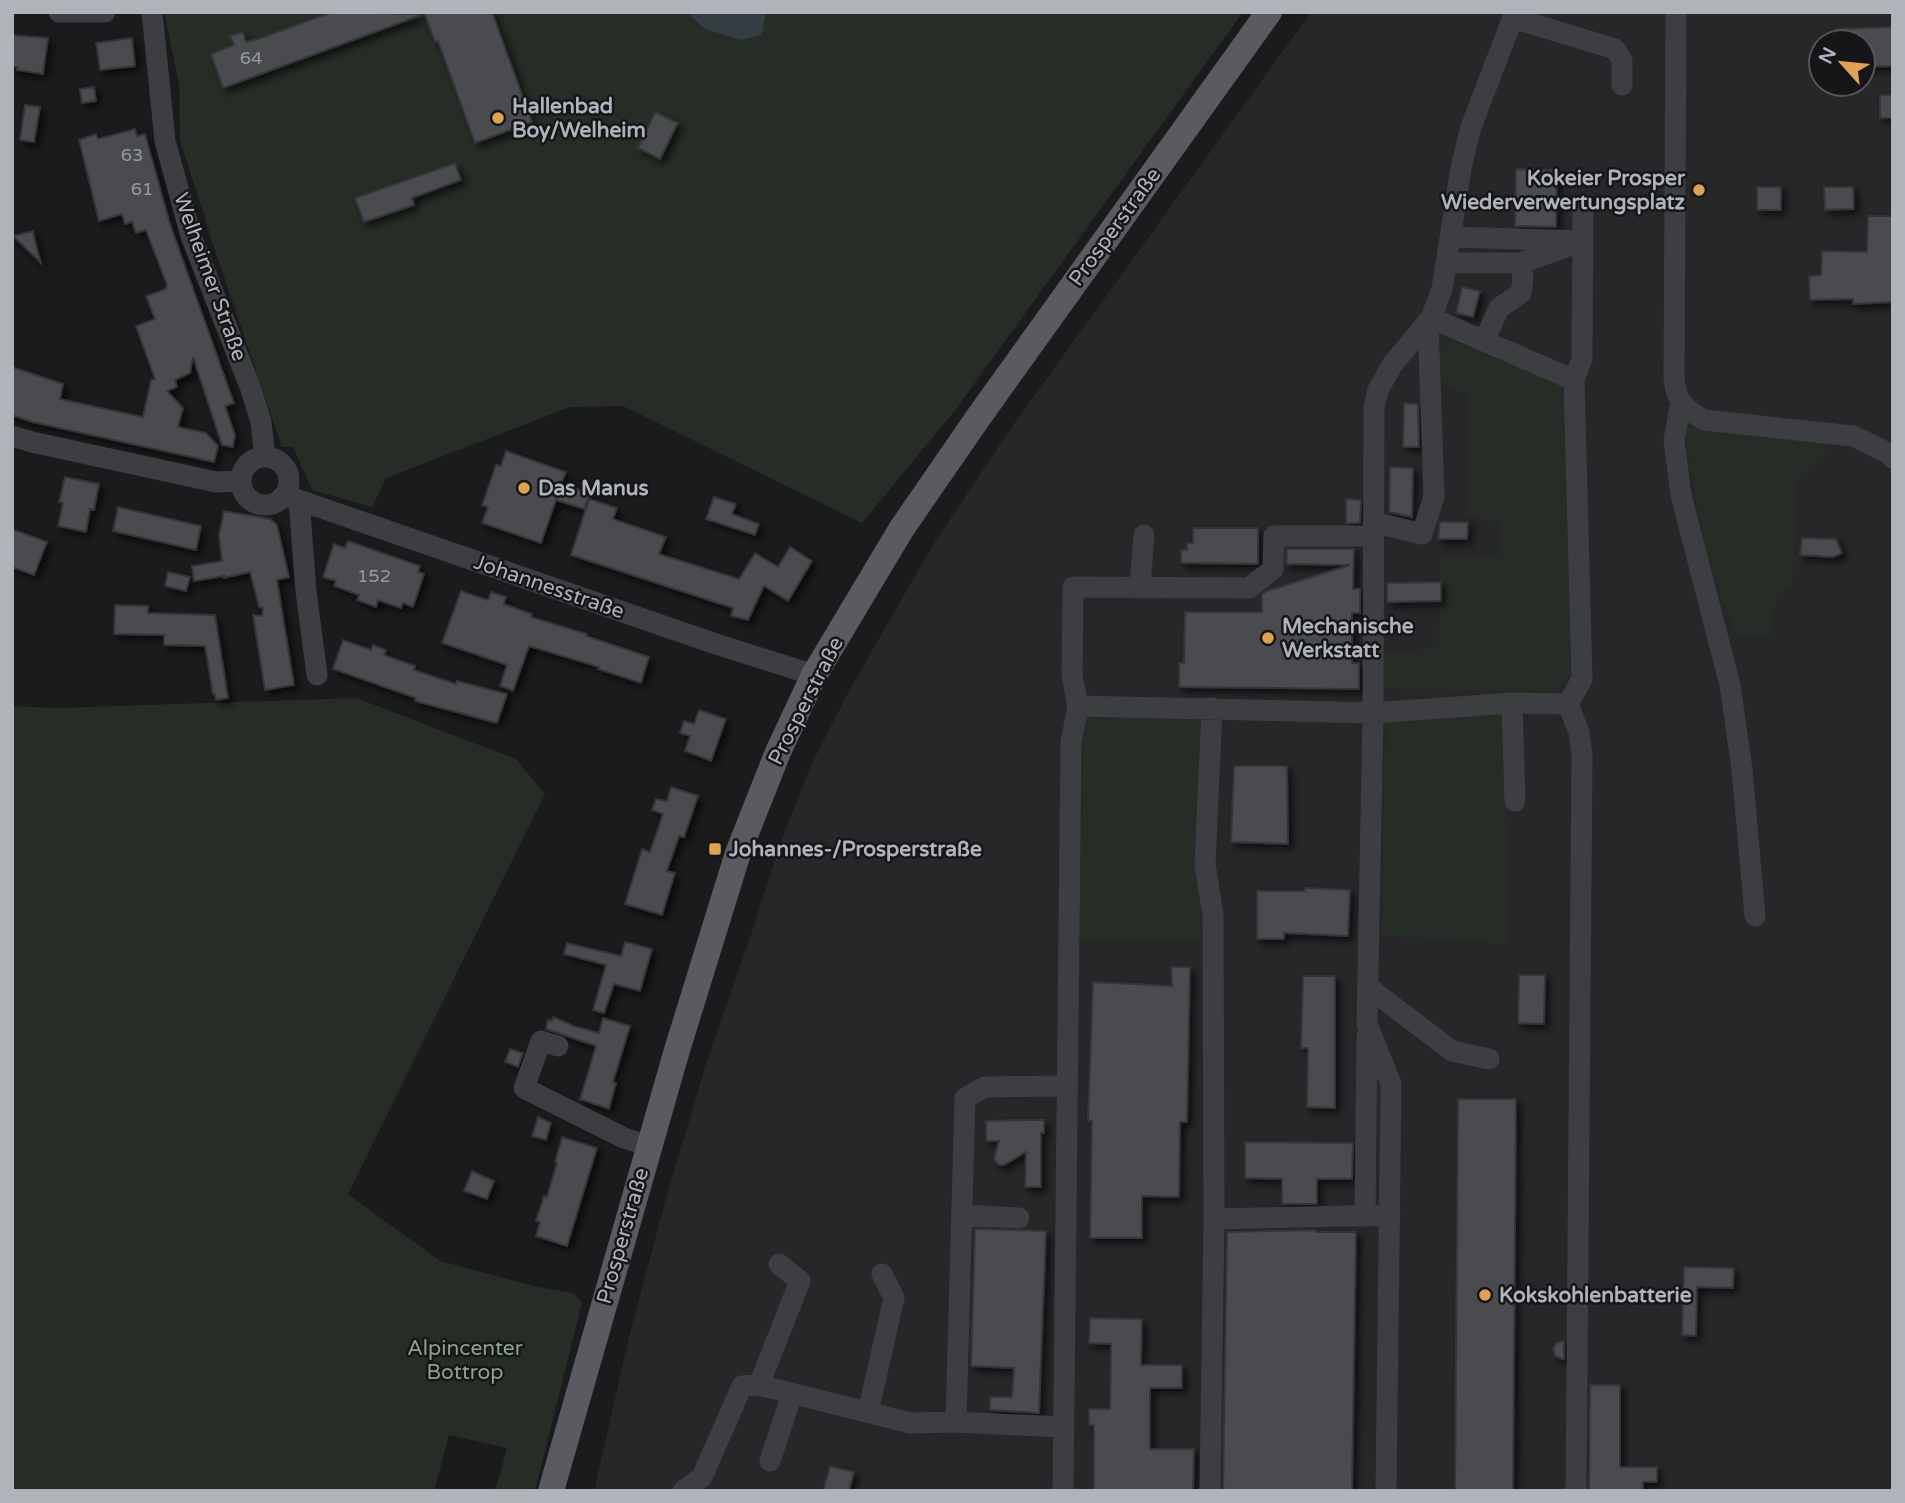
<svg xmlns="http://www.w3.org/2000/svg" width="1905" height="1503" font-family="'Varela Round',sans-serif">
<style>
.built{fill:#27272a;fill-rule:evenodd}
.green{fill:#252d26}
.water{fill:#343d42}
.building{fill:#4a4b4f;stroke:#353639;stroke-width:2;filter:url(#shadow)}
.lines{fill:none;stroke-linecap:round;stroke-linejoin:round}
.minor{stroke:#3d3e42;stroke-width:21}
.major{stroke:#595b60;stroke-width:26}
.poi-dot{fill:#dea252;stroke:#161618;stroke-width:2.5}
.labels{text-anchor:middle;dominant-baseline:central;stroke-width:5;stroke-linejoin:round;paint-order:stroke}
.number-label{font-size:18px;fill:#969aa0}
.poi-label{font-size:21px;font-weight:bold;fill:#afb4bb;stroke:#161618;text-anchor:start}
.street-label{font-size:21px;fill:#afb4bb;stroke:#161618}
.park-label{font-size:21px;fill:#8aa389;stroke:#161618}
</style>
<defs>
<filter id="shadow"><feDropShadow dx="4.5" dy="4.5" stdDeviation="3.5" flood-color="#0009"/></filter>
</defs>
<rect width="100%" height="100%" fill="#1b1b1d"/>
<!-- built -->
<path class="built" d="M1311,12H1893V1491H594L630,1333L667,1195L707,1061L751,935L781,841L812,763L849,691L931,548L1011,428ZM1821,42H1863V84H1821Z"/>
<!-- green -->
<path class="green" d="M164,12H1243L956,409L862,523L623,406L570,407L386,478L372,507L312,490L293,447H282L213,244L180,140L179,84Z
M1442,338L1569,386L1576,669L1551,693L1383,688V652L1439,648L1441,555L1499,556L1500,522L1467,516V395L1439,381Z
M1685,426L1830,442L1820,459L1799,476L1792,585L1778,593L1769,637L1736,634C1706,567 1693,498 1685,426Z
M356,698L516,759L545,794L348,1194L440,1261L538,1287L574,1293L582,1303L535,1491H495L507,1448L449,1435L434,1491H12V706L59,708Z
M1199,710L1202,941L1075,940L1086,712Z
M1386,711H1505L1507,944L1381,935Z"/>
<!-- water -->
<path class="water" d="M687,12H766L762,35L741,40L705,29Z"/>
<!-- building -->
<path class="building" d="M332,12L424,14L223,88L211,54L234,45L230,36L243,32L246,42L258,39Z
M424,12H492L532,122L475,143L438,41L435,42Z
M1893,27V66L1863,67V42H1836V29Z
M12,35L48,38L43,74L17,70V67H12Z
M132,38L135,66L100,70L96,43Z
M94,87L96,101L82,103L80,89Z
M1880,95H1893V118H1880Z
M25,105L40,107L34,142L20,140Z
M655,112L678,123L660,159L638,148Z
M135,129L137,136L145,134L170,224L234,403L225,406L235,435L233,447L222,445L193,357L190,373L175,380L177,387L167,391L183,408L178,427L206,433L218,446L214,462L32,422L12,415V367L63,384L60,399L143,417L151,380L155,379L136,326L155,319L146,296L166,289L167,285L146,230L136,233L132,222L125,224L122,214L99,221L79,140L96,134L98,139Z
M455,163L461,180L412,198L414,205L364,222L355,198Z
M1516,169L1557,170L1556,227L1515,226Z
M1757,187H1781V210H1757Z
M1824,187H1853L1854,209L1825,210Z
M1868,216H1893V302L1853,304V299L1810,300L1809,276L1821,275L1822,251L1867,252Z
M33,231L36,245L41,263L13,236Z
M1462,287L1480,291L1473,317L1456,313Z
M1404,403L1418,404L1419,447H1403Z
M506,451L566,472L561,484L590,493L584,509L556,500L541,543L482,523L488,507L482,505L496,465L501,466Z
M1390,467L1413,468L1412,517L1389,512Z
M65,477L99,484L94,510L90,509L86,532L58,526L63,503L59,502Z
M714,497L736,504L732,514L759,524L755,535L706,519Z
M589,499L617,508L613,519L666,537L659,554L739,579L755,553L778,567L790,547L812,561L788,601L764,586L748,620L731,616L733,608L571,555Z
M1346,499L1361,500L1360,523H1346Z
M118,507L201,526L196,550L113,531Z
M224,511L270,519L277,525L289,577L277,580L294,685L265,690L253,615L262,616L263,608L259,607L250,572L224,578V576L194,581L192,566L222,561L219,535Z
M1440,522H1468L1467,539H1438Z
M1193,528H1258V564L1181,563V550H1187V543H1193Z
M12,529L47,542L34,575L12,567Z
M1802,538L1836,539L1842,553L1833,557L1800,555Z
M348,541L420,566L418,572L424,574L413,607L403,603L401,608L378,600L376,607L357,600L359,595L334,586L336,581L323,577L334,544L345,548Z
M1287,549H1354L1353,589H1360V613H1352V663H1359V689L1179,687V663H1184L1185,612H1262V594L1267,591L1350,565L1286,564Z
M168,572L190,577L186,591L165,586Z
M1441,582V601L1387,602V583Z
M461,591L488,600L491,592L506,597L504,604L532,614L531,617L587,634L586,636L649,657L641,683L598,669L599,667L529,646L513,691L500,686L507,665L442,643Z
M115,605L148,606V613L215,615L228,698L216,700L215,694H213L205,646L164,645V635L114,634Z
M343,640L371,650L373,645L386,650L384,655L415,666L414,670L456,684L457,681L507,694L497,723L415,701L416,698L333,669Z
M699,710L726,719L711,761L685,751L690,736L680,733L684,721L694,724Z
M1234,766H1287L1288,844L1231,842Z
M671,787L698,796L684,837L679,836L667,871L675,873L662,915L625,904L642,849L650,852L663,814L652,810L656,799L667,801Z
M1305,888L1350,890L1348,936L1284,933V939H1257V891H1305Z
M625,942L652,949L640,991L614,984L604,1013L593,1010L606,965L564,954L567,943L621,956Z
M1171,967H1190L1187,1122H1180L1179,1197L1142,1196V1238H1090L1092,1121H1088L1093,982L1172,986Z
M1519,975H1545L1544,1024L1518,1023Z
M1303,976H1335V1108L1307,1107L1308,1048H1301Z
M553,1017L574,1026L599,1033L603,1018L630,1026L613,1082L616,1083L609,1109L580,1099L596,1046L546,1029L548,1020L552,1021Z
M510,1049L523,1053L518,1067L505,1062Z
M1458,1099H1516L1513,1491H1455Z
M538,1117L551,1123L546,1140L532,1136Z
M1031,1120H1044V1133H1041V1187H1025L1026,1152L1004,1165H999L994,1159L999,1141H986V1121Z
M562,1137L597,1148L567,1246L536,1236L540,1222L536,1221L544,1196L547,1197L557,1163L555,1162Z
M1245,1142L1353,1143L1352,1179H1317V1204H1282V1179L1245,1178Z
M472,1171L494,1181L487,1199L464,1191Z
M975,1229L1046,1231L1039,1413L990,1410V1397H1012L1014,1368L971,1366Z
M1316,1230V1232H1356L1352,1491H1223L1227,1232Z
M1684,1267L1734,1268L1733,1288L1697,1287L1696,1336L1682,1335Z
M1090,1318L1142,1319L1141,1365H1182V1388H1150V1449H1194L1193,1491H1094V1425H1089V1409H1110L1111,1344L1089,1343Z
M1562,1341H1564V1359H1562L1555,1356L1553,1349L1556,1343Z
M1590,1385H1620V1467H1657V1482H1643V1491H1589Z
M830,1466L854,1472L849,1491H823Z"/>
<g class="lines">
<!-- minor -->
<path class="minor" d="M59,12H105
M152,12L165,141L191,236L251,389L261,422L265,457
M1676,12L1674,379C1677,403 1684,408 1704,420L1853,436L1888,453L1893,458
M1513,18L1615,49L1622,60V85
M1450,237L1583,241
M1446,263H1521L1523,279L1521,293L1499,308L1484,341
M1521,263L1571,245
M1574,380L1582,359L1583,205
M1681,402L1674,440L1681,495L1730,685L1742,769L1755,916
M12,436L32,442L216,482L241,481
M241 481a24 24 0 1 1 48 0a24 24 0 1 1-48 0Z
M284,495L713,643L814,675
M299,500L306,591L317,675
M1373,522L1422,534L1434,497L1428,321
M1374,536H1274L1273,569L1249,588L1073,587L1072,676L1078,706L1373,713L1512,703L1568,704L1582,679L1574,380L1431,318
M1140,586L1144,535
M1512,703L1515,801
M1568,704L1579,732L1582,755L1576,1491
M1212,708L1205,864L1213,915L1214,1219
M1368,987L1452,1051L1489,1059
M558,1046L541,1041L524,1088L624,1138L649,1146
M962,1215L1019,1218
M1365,1216L1367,1036
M779,1264L800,1281L759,1385L910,1423L956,1422
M868,1412L894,1298L882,1274
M1063,1427L956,1422L965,1098L985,1087L1067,1086
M770,1461L792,1394
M683,1491L702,1477L742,1386L759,1385
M1063,1491L1071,743L1078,706
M1210,1491L1214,1219L1390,1215
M1386,1491L1391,1084L1367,1024L1373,713L1374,407L1378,390L1392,365L1431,318L1442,289L1461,168L1471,127L1515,12"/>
<!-- major -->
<path class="major" d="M551,1491L677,1050L738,853L778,752L814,675L902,528L980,415L1269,12"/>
</g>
<!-- markers -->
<g class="poi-dot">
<circle cx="498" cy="118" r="7"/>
<circle cx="1699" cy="190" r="7"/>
<circle cx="524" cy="488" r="7"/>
<circle cx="1268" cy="638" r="7"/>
<rect x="708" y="842" width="14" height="14" rx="3.5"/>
<circle cx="1485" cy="1295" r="7"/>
</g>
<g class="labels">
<!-- number labels -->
<g class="number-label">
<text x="251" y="58">64</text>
<text x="132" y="155">63</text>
<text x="142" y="189">61</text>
<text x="374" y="576">152</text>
</g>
<!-- poi labels -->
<g class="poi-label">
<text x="512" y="106">Hallenbad<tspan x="512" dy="24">Boy/Welheim</tspan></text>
<text x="1685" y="178" text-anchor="end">Kokeier Prosper<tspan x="1685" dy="24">Wiederverwertungsplatz</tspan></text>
<text x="538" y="488">Das Manus</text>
<text x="1282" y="626">Mechanische<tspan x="1282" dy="24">Werkstatt</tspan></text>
<text x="729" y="849">Johannes-/Prosperstraße</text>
<text x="1499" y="1295">Kokskohlenbatterie</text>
</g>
<!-- street labels -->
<g class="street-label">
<text transform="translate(1115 227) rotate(-54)">Prosperstraße</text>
<text transform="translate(210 277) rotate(70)">Welheimer Straße</text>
<text transform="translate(549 587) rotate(19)">Johannesstraße</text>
<text transform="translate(806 701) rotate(-63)">Prosperstraße</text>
<text transform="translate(623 1236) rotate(-74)">Prosperstraße</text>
</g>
<!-- park labels -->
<g class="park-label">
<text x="465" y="1348">Alpincenter<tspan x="465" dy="24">Bottrop</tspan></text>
</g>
</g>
<!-- border -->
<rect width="1905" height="1503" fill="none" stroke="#afb4bb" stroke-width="28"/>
<!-- north arrow -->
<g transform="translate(1842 63) rotate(297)"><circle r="33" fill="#161618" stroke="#535559" stroke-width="2"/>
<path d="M0-5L12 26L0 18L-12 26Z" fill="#dea252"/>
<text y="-10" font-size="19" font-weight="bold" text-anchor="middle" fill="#afb4bb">N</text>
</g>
</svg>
